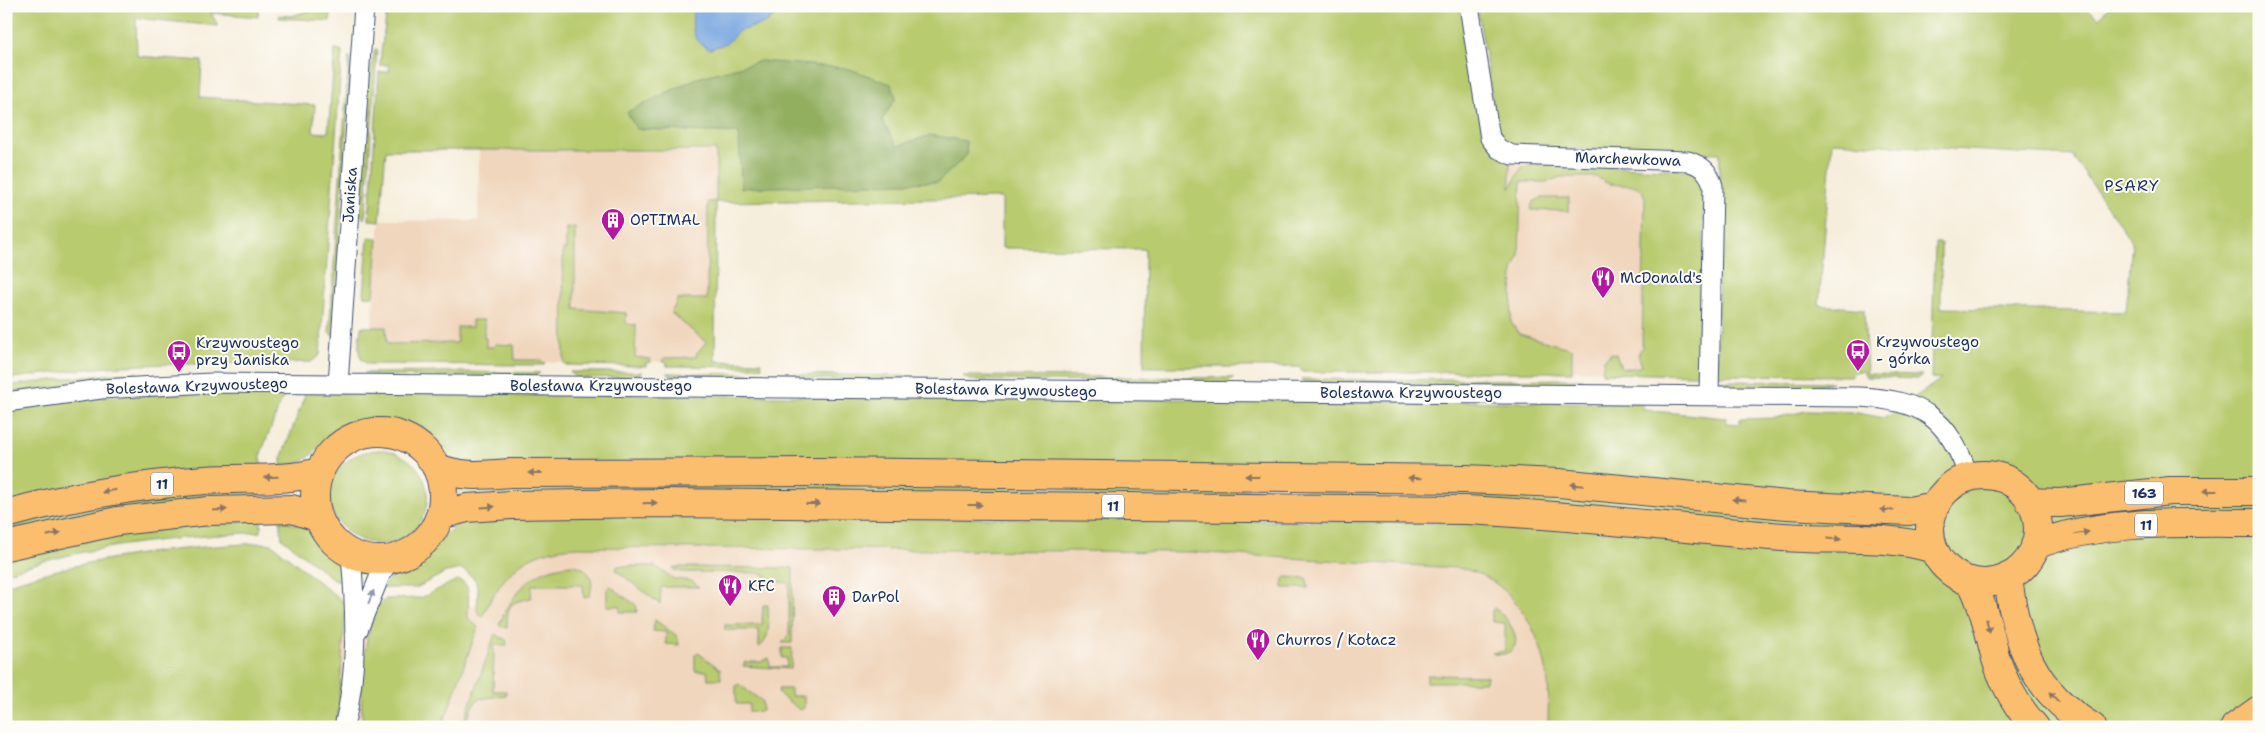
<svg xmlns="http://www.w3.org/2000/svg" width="2265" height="733" font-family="'Shantell Sans',sans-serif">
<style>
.built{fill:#f0d6bc}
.green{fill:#b8cb6e;stroke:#6a7d66}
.forest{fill:#92af61;stroke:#566f60}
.water{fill:#77a6e0;stroke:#496a9f}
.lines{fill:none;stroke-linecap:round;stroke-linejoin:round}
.street-casing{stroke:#3c4c71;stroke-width:21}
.primary-casing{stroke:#3c4c71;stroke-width:30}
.highway-casing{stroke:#3c4c71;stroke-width:30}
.street{stroke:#fff;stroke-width:19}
.primary{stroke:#fbbe6e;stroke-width:28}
.highway{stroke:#fbbe6e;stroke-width:28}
.oneway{fill:#8b7666}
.oneway2{fill:#8d97ae}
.labels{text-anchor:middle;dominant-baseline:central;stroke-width:4;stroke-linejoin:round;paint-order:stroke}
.shield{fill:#fdfcf7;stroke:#5f6c8c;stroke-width:1}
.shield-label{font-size:14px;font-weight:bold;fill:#1b2f5e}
.street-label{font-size:15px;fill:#1b2f5e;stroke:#fdfcf7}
.poi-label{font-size:15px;fill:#1b2f5e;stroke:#fdfcf7;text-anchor:start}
.neighbourhood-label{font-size:16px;letter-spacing:1px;fill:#1b2f5e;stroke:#fdfcf7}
</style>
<rect width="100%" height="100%" fill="#fdfcf7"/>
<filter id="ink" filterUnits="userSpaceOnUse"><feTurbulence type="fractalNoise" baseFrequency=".02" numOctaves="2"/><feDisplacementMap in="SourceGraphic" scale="10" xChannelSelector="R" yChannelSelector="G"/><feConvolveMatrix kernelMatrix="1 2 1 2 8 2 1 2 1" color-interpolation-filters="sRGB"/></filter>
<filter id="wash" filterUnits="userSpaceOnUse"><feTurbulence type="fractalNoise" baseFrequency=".0096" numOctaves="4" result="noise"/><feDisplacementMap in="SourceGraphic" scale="20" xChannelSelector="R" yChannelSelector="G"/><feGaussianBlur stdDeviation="1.12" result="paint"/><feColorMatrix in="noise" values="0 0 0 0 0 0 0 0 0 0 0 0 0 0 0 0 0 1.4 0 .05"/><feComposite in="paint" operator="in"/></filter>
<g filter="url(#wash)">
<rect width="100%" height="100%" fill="#f6eedc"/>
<!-- built -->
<path class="built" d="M479,149H716L715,362H369L380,220L478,221Z
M1510,162L1694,170L1686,372L1503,369Z
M522,540L1559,542V727H321L333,593L347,602L476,605Z"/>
<!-- green -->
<path class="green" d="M6,6H259L258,17L211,13L218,26L136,18L137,56L202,61L200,97L315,105L313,132L328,133L335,49L342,52L320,355L311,362C256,364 196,363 140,365C95,367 51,373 6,379Z
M387,6H1463L1482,130L1510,157V189L1522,167L1539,164L1694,170L1704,175L1702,372L1697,375L1602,373L1604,359L1612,353L1616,354L1621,368H1636L1642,365L1638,355L1642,347L1645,198L1642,190L1636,186L1609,184L1596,177H1561L1546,182H1521L1519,256L1513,270L1511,322L1519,334L1572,349V372H1302L1300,367H1144L1145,249L1002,248V198L716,202L715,361L761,362L762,367L667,366V362H663L664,358L697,357L696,354L706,342L671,313L678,299H707L708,202L716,201V150H386L380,221L369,220L379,72H389V65H380C381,45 386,26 387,6Z
M1477,6H2077L2087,9L2099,18L2110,6H2259V727H1548C1548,708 1550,687 1546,669C1538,624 1506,574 1457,568L1189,552L577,547C525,550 504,571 482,617L477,611L478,590L475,579L462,569L446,572L416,588H383C394,566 409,570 425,556C439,545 446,530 461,522L560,514L1787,526L458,497V487L559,482L1788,495L468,465C461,462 452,461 446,457C442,454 439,449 436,446C426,436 414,427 400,423C377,417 350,420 331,436C310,453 312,463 281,466V459L304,398L305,392L1642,403L1643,410L1726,418V423L1739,424L1740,419L1775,418L1806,411L1852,412L1885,418L1941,379L1931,378L1935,243H1941V308L2126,312L2132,242L2072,156L1832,142L1819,305L1864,309L1867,374L1922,375L1918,379L1866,377L1863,371L1853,372L1852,376L1717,375L1720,153L1510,148L1498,134Z
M315,9L331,11L330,21L279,18V15L292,16Z
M375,49H377L365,219L359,211L366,90Z
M349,56L351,61L333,336L329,333Z
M1541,198H1569V211L1530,210L1533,202Z
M566,228H575V309L626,313V324L636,325L635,357L650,359V362L646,363V366L566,365L564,363L563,249H566Z
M368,237L378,238L374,296H364Z
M472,320H484V338H486V347H494L495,344L514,345L515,360H538L545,363L544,365L368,364C354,359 360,339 361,327H386L387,344L457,343V327H472Z
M137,372V377L6,393L7,386L67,378Z
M447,372L540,373L534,377L378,376L364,373Z
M570,372H642L636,377L575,378Z
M667,373L762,374L758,379L676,378Z
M774,374L905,376L901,380L778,379Z
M963,376L1234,378L1229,383L969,380Z
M1484,378L1488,380L1583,379L1572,386L1304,383L1301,379L1387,380L1391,379L1395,380L1454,379L1457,380Z
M1715,381L1832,382L1814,388H1720Z
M211,391L285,392L261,453V466L6,502V410L101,397Z
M385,450C452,465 433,549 374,543C362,542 352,536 344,528C309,493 341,447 385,450Z
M261,488V498L6,535V525L139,497Z
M261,519V532C175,538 89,544 6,573V557L92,537Z
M280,519L306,528L310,532L323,549L336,562L346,582L333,579L282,538Z
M261,543L272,544L342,601L346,602L337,727H6V585C89,557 174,548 261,543Z
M571,565C589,565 596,581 589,596L584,598L583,585H532L531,598C509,602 507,606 507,628L499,625C515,590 531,569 571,565Z
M618,566H655L674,579L692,581L699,587H661L660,604L617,571L616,568Z
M674,567L793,568L792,643H782L789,635V583C772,583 773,577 759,573L682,572L674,570Z
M1285,577L1307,578L1308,588H1283V579Z
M457,580C474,582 467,605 468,618L478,627L442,727H363C359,680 363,651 375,606L377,607L386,599L421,598Z
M610,586L636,605L637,612H620V606H607V589Z
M763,605H768C768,619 772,639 759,647V630H725V625H762Z
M1494,608C1506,615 1528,644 1507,653C1502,655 1496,655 1492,653L1505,651V623L1492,622V610Z
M655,620L677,636L679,645L666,644V632L653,631Z
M495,634L506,640L507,645H494L493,691H506V695L478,699L472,707L464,727H462Z
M782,648H792L791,669L743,666L745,662H761L769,658L770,667H787V658H782Z
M698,653L720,669L721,679H708L707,671H695V655Z
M1427,675L1487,676L1486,682H1427Z
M738,684L762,701V711L749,712V704H736V686Z
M778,689H791V696H804V708L800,710L779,694Z"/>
<!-- forest -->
<path class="forest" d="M761,61L847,68L891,84L896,98L882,120L897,146L931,135L966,141L967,155L938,182L741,188L739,133L636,129L627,112L697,78Z"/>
<!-- water -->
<path class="water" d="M694,6H778L777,14L766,23L739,31L727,43L710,49C690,41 691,25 694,6Z"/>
</g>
<g filter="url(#ink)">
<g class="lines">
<!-- street casing -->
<g class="street-casing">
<path id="street" d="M1469,6L1490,138L1499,149L1512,155L1688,161C1702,166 1709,171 1713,186L1709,395
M338,384L364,6
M6,402L101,389L211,383L1859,397C1922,400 1948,417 1969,477
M358,630L381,573L390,560
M344,727C358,671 356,612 351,555"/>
</g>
<!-- primary casing -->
<g class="primary-casing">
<path id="primary" d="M315 496a64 64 0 1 1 128 0a64 64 0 1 1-128 0Z
M436,467C461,478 484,475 510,473L820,472L1465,479L1559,483L1787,505L1909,511L1935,506
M1930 529a54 54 0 1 1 108 0a54 54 0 1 1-108 0Z
M2030,502L2060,503L2170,491H2259
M6,514C71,496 138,485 205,480C243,477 283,482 319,472
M440,515L467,508L511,505L659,503L1466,510C1572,515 1677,528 1783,537C1833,541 1886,534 1934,549
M2035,545C2103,519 2187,523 2259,523
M6,546L118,521L209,511L292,509L317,517"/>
</g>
<!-- highway casing -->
<g class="highway-casing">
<path id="highway" d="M2008,577C2016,644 2032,690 2092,727
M1971,581C1984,606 1989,632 1996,659C2004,684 2018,708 2035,727
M2235,727L2259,710"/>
</g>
<!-- street -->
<use href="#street" class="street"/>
<!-- primary -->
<use href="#primary" class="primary"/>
<!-- highway -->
<use href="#highway" class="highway"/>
</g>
<!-- one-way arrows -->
<defs><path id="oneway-solid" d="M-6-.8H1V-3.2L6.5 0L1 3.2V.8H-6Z" transform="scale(1.25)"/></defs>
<g class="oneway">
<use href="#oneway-solid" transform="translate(535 473) rotate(180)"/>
<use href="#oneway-solid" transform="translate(1252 476) rotate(-180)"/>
<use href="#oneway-solid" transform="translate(271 477) rotate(179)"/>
<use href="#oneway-solid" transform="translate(1415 478) rotate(-179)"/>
<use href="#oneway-solid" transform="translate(1577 485) rotate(-175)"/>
<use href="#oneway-solid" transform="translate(109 491) rotate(170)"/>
<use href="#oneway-solid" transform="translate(2210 491) rotate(-180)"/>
<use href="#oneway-solid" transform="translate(1739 500) rotate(-174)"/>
<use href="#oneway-solid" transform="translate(650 503) rotate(-1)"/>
<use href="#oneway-solid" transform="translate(813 504)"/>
<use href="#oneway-solid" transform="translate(975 505)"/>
<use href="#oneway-solid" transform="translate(488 507) rotate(-4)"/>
<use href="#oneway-solid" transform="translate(220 510) rotate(-3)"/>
<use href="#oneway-solid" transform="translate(1887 510) rotate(-177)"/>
<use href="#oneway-solid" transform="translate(2082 533) rotate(-8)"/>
<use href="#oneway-solid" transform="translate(54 534) rotate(-13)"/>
<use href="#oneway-solid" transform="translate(1834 539) rotate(3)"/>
<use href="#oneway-solid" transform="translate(1988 626) rotate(76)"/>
<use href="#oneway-solid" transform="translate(2054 697) rotate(-134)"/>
</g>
<use class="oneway2" href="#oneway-solid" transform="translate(371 597) rotate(-68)"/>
</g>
<!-- icons -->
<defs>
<g id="building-pin" transform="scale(1.25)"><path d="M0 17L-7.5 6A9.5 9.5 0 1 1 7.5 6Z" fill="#b5179e" stroke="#fdfcf7"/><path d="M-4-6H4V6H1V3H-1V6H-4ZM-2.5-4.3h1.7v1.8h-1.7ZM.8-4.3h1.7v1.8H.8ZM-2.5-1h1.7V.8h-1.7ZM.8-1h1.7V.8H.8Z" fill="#fff"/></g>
<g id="restaurant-pin" transform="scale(1.25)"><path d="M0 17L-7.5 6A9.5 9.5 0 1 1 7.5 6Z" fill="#b5179e" stroke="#fdfcf7"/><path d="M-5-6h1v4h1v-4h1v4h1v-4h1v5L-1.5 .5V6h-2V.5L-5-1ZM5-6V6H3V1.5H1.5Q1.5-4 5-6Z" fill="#fff"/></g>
<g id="bus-pin" transform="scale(1.25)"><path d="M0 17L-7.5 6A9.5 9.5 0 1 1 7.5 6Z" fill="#b5179e" stroke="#fdfcf7"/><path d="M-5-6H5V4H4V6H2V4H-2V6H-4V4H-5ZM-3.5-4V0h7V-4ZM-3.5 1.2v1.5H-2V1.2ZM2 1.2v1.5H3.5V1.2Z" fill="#fff"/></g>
</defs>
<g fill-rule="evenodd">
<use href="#building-pin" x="613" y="220"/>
<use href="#restaurant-pin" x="1603" y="278"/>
<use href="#bus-pin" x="1858" y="351"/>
<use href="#bus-pin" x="179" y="352"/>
<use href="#restaurant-pin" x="730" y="586"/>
<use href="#building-pin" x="834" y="597"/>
<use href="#restaurant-pin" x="1258" y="640"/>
</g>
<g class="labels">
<!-- shield labels -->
<g class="shield">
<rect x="151" y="472.5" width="22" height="23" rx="4"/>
<rect x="2125" y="481.5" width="38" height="23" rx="4"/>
<rect x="1102" y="494.5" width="22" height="23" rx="4"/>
<rect x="2135" y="513.5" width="22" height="23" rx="4"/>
</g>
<g class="shield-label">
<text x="162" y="484">11</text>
<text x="2144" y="493">163</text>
<text x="1113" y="506">11</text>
<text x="2146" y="525">11</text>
</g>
<!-- street labels -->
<g class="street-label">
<text transform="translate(1628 159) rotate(2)">Marchewkowa</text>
<text transform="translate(350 195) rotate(-86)">Janiska</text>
<text transform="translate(197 386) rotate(-2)">Bolesława Krzywoustego</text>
<text x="601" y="386">Bolesława Krzywoustego</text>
<text transform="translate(1006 390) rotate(1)">Bolesława Krzywoustego</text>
<text x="1411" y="393">Bolesława Krzywoustego</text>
</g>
<!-- poi labels -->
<g class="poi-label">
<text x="630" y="220">OPTIMAL</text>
<text x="1620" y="278">McDonald's</text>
<text x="1876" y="342">Krzywoustego<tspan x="1876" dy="17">- górka</tspan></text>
<text x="196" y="343">Krzywoustego<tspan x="196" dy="17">przy Janiska</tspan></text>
<text x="748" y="586">KFC</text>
<text x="852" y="597">DarPol</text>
<text x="1276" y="640">Churros / Kołacz</text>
</g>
<!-- neighbourhood labels -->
<g class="neighbourhood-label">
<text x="2132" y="185">PSARY</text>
</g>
</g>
<!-- margin -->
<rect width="2265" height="733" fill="none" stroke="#fdfcf7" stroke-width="25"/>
</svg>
